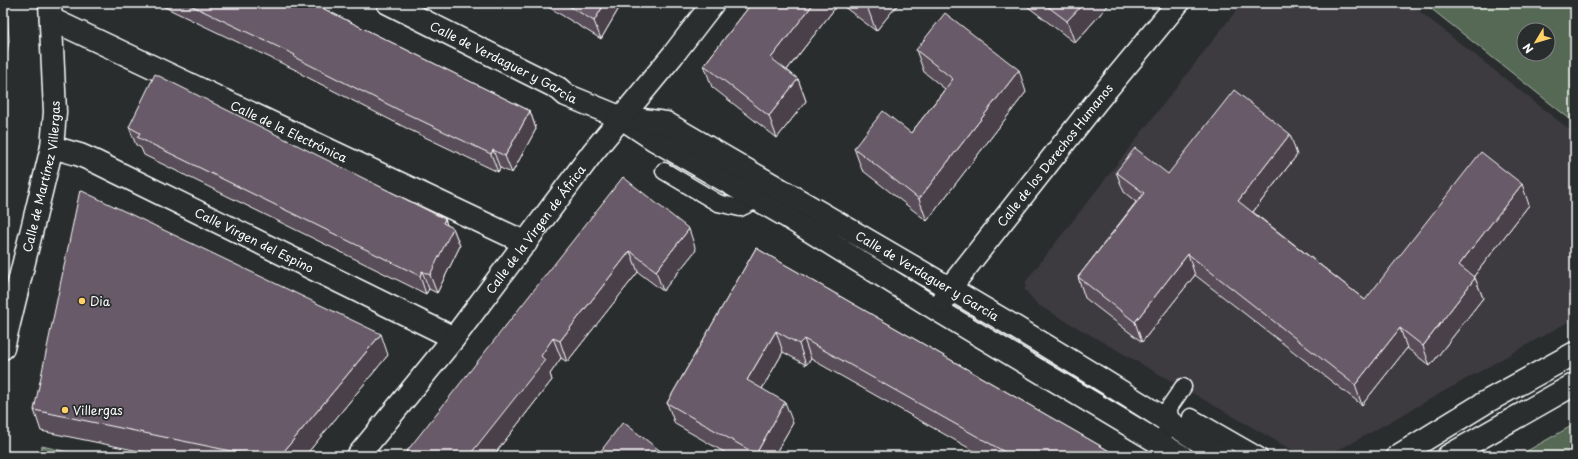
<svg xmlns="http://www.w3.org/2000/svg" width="1578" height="459" font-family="'Playpen Sans',sans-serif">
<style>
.built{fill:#3c3a3f}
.green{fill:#546955;stroke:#aab4aa;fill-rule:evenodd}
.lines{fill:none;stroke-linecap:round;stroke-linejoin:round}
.service-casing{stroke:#fff;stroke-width:19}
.minor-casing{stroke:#fff;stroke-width:25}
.tertiary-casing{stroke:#fff;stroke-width:25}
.service{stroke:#2a2d2e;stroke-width:16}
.minor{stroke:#2a2d2e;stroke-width:22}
.tertiary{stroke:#2a2d2e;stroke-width:22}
.wall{fill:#594d59;stroke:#fff}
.shaded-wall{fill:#483f49;stroke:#fff}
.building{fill:#675a68;stroke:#fff}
.poi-dot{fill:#ffd166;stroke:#2a2d2e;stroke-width:1.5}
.labels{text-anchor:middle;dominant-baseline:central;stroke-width:3.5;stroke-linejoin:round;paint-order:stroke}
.street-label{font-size:12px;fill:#fff;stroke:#2a2d2e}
.poi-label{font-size:12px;fill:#fff;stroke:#2a2d2e;text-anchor:start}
</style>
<rect width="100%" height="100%" fill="#2a2d2e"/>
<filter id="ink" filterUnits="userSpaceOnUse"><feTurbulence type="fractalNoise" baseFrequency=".025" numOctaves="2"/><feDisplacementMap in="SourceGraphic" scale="8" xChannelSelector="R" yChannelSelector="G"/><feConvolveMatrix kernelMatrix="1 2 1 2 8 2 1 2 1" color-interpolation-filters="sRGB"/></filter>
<g filter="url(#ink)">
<!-- built -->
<path class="built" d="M1242,3H1409L1575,134V318L1350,444L1333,452L1312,454L1290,449L1038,305L1025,290L1026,281Z"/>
<!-- green -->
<path class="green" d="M1424,3H1575V123ZM1524,30H1548V54H1524Z
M1575,424V456H1518Z
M42,446L85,456H40Z"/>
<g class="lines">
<!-- service casing -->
<g class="service-casing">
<path id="service" d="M664,171L718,203L740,208L757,200
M1191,417L1259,456
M1158,443L1172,423L1168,409L1183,387"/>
</g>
<!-- minor casing -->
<g class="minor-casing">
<g id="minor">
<path id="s1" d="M388,3L558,88L566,95L622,118L655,140L786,216L939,311L1181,456"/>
<path id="s2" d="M51,19L526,243"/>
<path id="s3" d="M627,118L666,123C852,232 1041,338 1222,456"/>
<path id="s4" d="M52,147L80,155L96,162L454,338"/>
<path id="s5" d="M943,302L949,289L1097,101L1178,3"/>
<path id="s6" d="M3,348L52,147L55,112L50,3"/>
<path id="s7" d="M358,456L454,338L593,152L673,55L713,3"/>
</g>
</g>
<!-- tertiary casing -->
<g class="tertiary-casing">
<path id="tertiary" d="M1398,456L1486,402L1575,353
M1448,456L1575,384"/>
</g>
<!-- service -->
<use href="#service" class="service"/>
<!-- minor -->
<use href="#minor" class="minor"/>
<!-- tertiary -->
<use href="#tertiary" class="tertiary"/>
</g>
<!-- wall -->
<path class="wall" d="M156,3H312L530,111L536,129L512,173L500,168L498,172L408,129L301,74L300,72Z
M545,3H622L601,39L545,5Z
M752,3H839L787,70L798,79L806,101L777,138L712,87L704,65Z
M839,3H899L876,31Z
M1023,3H1110L1075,43Z
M916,50L1026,92L927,221L862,170L854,148L911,133L945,89L924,72Z
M129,127L445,219L447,225L453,228L460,246L437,293L429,289L426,294L144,155L141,148L136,145Z
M1297,155L1253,212L1365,300L1529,205L1474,276L1483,298L1430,366L1407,348L1362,405L1195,275L1142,342L1085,298L1078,277L1136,202L1124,192L1116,172L1168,174Z
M623,177L696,250L663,291L638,272L567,362L561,358L550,374L552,380L493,456Z
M756,248L1118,456H983L811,359L806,365L783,352L762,389L793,423L774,456H731L675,424L667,403Z
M388,355L305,456H163L41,431L34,410Z"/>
<!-- shaded-wall -->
<path class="shaded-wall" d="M3,3H7L9,41L3,76Z
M605,3H622L601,39L594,21Z
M814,3H839L779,80L771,58Z
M873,3H899L876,31L868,9Z
M1084,3H1110L1075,43L1067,21Z
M1019,70L1026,92L927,221L919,199Z
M798,79L806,101L777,138L769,116Z
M530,111L536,129L512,173L505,156Z
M1290,134L1297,155L1245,222L1238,201Z
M493,150L500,168L498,172L491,154Z
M1522,184L1529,205L1467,285L1459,265Z
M445,219L450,234L453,228L460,246L437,293L430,275L443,223Z
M689,229L696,250L663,291L656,271Z
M630,251L638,272L567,362L560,341Z
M1188,254L1195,275L1142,342L1135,322Z
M422,271L429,289L426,294L420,276Z
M1475,278L1483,298L1430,366L1423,346Z
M1400,328L1407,348L1362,405L1355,385Z
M776,331L783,352L755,401L747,380Z
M381,334L388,355L305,456H280Z
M553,338L561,358L550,374L552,380L493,456H474L472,452Z
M804,339L811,359L806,365L799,344Z
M785,402L793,423L774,456H756V454Z"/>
<!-- building -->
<path class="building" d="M186,3H312L530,111L505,156L493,150L491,154L401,111L294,57L295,55Z
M564,3H605L594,21Z
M752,3H814L771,58L798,79L769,116L704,65Z
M860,3H873L868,9Z
M1043,3H1084L1067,21Z
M945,13L1019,70L919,199L854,148L883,111L911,133L953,79L916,50Z
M155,74L445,219L443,223L453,228L430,275L422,271L420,276L137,137L140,133L129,127Z
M1234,90L1290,134L1238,201L1365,300L1481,152L1522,184L1459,265L1475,278L1423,346L1400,328L1355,385L1188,254L1135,322L1078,277L1144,193L1116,172L1135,148L1168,174Z
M623,177L689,229L656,271L630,251L560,341L553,338L541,356L545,360L472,452L477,456H403Z
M80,190L381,334L280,456H255L34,410Z
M756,248L1118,456H1012L804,339L799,344L776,331L747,380L785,402L756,454L667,403Z
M623,422L667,456H597Z"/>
</g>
<!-- markers -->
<g class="poi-dot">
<circle cx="82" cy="301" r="4"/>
<circle cx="65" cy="410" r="4"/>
</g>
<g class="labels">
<!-- street labels -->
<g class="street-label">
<text stroke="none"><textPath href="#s1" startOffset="130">Calle de Verdaguer y García</textPath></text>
<text stroke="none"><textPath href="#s2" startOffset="263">Calle de la Electrónica</textPath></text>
<text stroke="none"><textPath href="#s5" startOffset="185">Calle de los Derechos Humanos</textPath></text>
<text stroke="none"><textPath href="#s6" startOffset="176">Calle de Martínez Villergas</textPath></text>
<text stroke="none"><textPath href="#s7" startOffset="288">Calle de la Virgen de África</textPath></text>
<text stroke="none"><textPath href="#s4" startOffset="223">Calle Virgen del Espino</textPath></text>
<text stroke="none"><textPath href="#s3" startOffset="342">Calle de Verdaguer y García</textPath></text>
</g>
<!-- poi labels -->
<g class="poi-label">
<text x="90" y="301">Dia</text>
<text x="73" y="410">Villergas</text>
</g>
</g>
<!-- margin -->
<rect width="1578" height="459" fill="none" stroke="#2a2d2e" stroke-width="16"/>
<rect x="8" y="8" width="1562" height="443" fill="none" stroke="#fff" stroke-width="1.5" filter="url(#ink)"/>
<!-- north arrow -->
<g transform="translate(1536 42) rotate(232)"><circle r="19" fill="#2a2d2e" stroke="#7f8182"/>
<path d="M0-3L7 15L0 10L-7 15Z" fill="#ffd166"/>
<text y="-6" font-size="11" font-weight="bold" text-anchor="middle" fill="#ffffff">N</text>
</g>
</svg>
